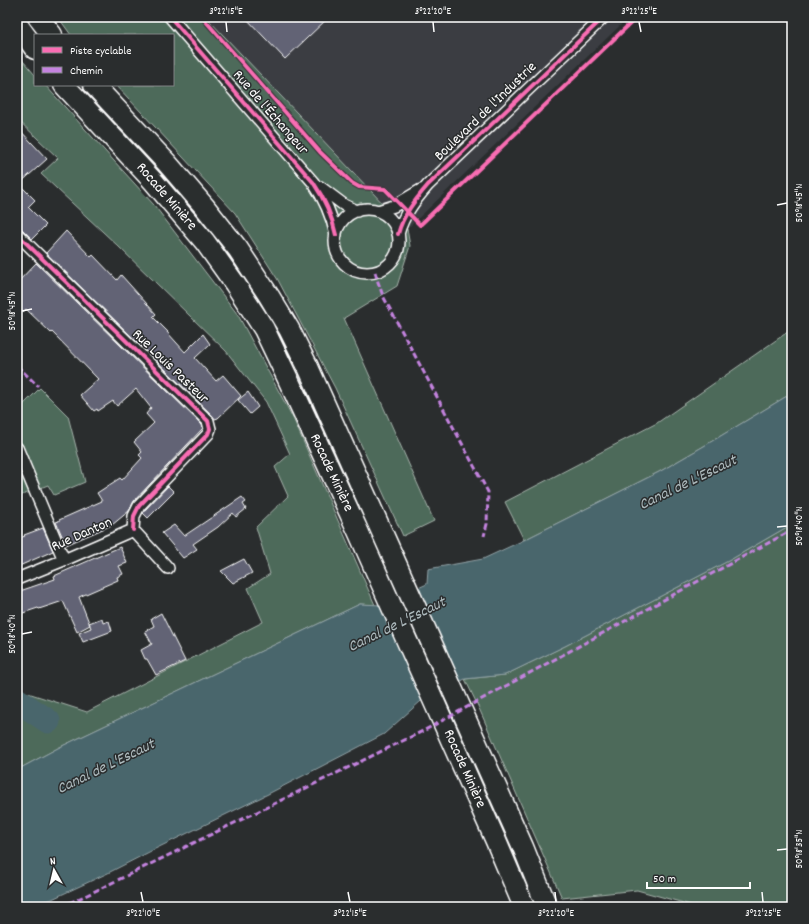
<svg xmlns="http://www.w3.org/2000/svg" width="809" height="924" font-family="Dekko,sans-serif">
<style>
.built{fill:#3b3d43}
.green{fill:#4e6a5a;stroke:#a6b4ac}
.water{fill:#49666c;stroke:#92a3a7}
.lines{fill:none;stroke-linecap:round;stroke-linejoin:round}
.river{stroke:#49666c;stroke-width:25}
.building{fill:#626375;stroke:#fff}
.street-casing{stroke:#fff;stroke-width:14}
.highway-casing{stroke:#fff;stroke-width:23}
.street{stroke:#2a2d2e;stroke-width:11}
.highway{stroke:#2a2d2e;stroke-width:20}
.quiet{stroke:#c483df;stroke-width:3;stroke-dasharray:6 3;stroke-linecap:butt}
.cycleway-casing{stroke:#2a2d2e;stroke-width:6}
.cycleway{stroke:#f96db3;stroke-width:4}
.ticks{fill:none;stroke:#fff;stroke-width:1.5}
.labels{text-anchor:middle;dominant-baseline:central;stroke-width:3;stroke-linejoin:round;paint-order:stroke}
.street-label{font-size:15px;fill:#fff;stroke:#2a2d2e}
.water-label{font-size:16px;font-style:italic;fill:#adbabd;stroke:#2a2d2e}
.neatline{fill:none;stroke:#fff;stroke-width:1.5}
.ticks-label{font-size:10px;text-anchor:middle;fill:#fff}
</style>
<rect width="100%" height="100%" fill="#2a2d2e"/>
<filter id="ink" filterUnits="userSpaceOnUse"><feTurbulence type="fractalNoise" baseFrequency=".025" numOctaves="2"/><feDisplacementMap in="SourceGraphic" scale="8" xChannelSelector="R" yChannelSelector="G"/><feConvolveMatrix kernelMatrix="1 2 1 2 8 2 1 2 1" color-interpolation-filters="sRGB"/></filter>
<g filter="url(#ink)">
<!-- built -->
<path class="built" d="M206,17H629L407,229Z"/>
<!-- green -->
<path class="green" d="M58,17H206L407,229L410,246L397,286L344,318L434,521L403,536L335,388L278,280L235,213L116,85H173V35H71Z
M17,54L35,75V85H45L154,205L238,315L293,418L375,605L360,604L58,748L17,770V689L31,694L87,712L263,622L248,588L270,574L256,527L288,496L275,467L290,454L266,402L226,351L118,246L41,174L58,158L17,119Z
M792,329V393L704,446L659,472L524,540L505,502L657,423Z
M40,388L68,416L85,482L54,495L48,485L17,497V403L21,407Z
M792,524V907H698L637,890L562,898L478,706L465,679L505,675L565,646L730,560Z"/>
<!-- water -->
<path class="water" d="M792,393V524L730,560L565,646L505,675L465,679L421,701L384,734L268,794L155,849L108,873L50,900L24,904L17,907V770L58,748L360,604L381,605L427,584L428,569L483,559L524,540L659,472L704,446Z"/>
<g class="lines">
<!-- river -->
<path class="river" d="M17,700L48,721"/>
</g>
<!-- building -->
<path class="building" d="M245,17H329L285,59Z
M17,127L47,159L19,184L35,200L28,207L46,225L32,239L22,229L17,227Z
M66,231L91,257L93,255L117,280L121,275L156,314L153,317L168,332H167L185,352L203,334L210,344L195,358L216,381L223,375L241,396L218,418L215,419L213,416L46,253Z
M36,263L202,425L203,428L134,501L129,511L112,525L66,545L56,522L59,521V520L102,501L97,493L120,478L122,480L142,458L139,455L142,452L134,442L154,423L146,414L151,408L136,389L117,406L113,401L98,411L97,409L94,411L80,395L98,379L52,332L51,333L26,309L23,312L17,307V283Z
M248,392L258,407L250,414L238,400Z
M168,486L174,492L148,518L143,513L145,510Z
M242,497L246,502L243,504L246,509L236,517L233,513L218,527L193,544L197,549L183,558L162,533L174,525L184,536Z
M43,528L53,551L17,567V539L25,536L24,535Z
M120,547L127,563L119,566L123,574L117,577L118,580L79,597L90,625L77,632L63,601L39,609L38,608L17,615V592L55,579L54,576Z
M244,559L252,573L233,583L221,571Z
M161,613L185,661L156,675L147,659H145L141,650L152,644L145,631L154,626L151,619Z
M102,618L103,623L109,621L112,631L83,642L79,633L91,628L89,623Z"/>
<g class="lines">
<!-- street casing -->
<g class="street-casing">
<path id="street" d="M170,17L313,182C324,198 332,216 336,235
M320,187L344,205L357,211
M335 241a32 32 0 1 1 64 0a32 32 0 1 1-64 0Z
M378,211L394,206L421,190
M17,234L208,421L210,429L208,434L139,506L134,516L133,530
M398,234C403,215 415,200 428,185L604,17
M17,448L64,560
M17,579L64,560L133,530L168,568"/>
</g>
<!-- highway casing -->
<g class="highway-casing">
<path id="highway" d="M38,17L52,35
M17,24L35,49
M64,85L154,182L205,242L235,284L264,329L287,377L358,531L496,841L524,907
M94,85L167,163L204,206L238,249L269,296L289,329L308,367L377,521L523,847L547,907"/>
</g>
<!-- street -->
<use href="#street" class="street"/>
<!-- highway -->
<use href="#highway" class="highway"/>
<!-- quiet -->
<path class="quiet" d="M375,272L378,282L383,296L488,492L487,524L484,536
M17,366L38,386
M61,907L87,895L425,730L792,530"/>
<!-- cycleway casing -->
<g class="cycleway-casing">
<path id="cycleway" d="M170,17L313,182C324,198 332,216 336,235
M202,17L320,152L352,183L359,187L385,189L388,192L420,225L637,17
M17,234L208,421L210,429L208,434L139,506L134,516L133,530
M398,234C403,215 415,200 428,185L604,17"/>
</g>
<!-- cycleway -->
<use href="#cycleway" class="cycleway"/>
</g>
</g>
<!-- ticks -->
<path class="ticks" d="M226,22L227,32M433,22L434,32M639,22L641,32M777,205L787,203M22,311L32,309M777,527L787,526M22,634L32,632M777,850L787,849M141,892L143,902M348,892L350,902M555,892L556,902M762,892L763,902"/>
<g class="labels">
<!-- street labels -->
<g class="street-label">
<text transform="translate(486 112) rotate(-44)">Boulevard de l'Industrie</text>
<text transform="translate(270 113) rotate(49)">Rue de l'Échangeur</text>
<text transform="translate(166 197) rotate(49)">Rocade Minière</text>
<text transform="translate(170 367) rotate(44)">Rue Louis Pasteur</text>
<text transform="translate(331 473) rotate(65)">Rocade Minière</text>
<text transform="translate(82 535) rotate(-24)">Rue Danton</text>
<text transform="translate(464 769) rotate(66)">Rocade Minière</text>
</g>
<!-- water labels -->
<g class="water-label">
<text transform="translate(688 483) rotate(-26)">Canal de L'Escaut</text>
<text transform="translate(397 625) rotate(-26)">Canal de L'Escaut</text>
<text transform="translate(106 767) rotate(-26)">Canal de L'Escaut</text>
</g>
</g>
<!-- margin -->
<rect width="809" height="924" fill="none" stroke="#2a2d2e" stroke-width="44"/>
<!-- legend -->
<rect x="34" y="34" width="140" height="52" fill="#2a2d2e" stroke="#7f8182"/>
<rect x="42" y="47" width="20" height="6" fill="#f96db3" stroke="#7f8182"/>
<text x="70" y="54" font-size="12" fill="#ffffff">Piste cyclable</text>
<rect x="42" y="67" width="20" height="6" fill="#c483df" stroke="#7f8182"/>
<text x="70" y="74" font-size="12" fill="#ffffff">Chemin</text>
<!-- north arrow -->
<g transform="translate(54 870) rotate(352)" stroke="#2a2d2e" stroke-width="3" paint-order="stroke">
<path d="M0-3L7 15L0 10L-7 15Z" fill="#ffffff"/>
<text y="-6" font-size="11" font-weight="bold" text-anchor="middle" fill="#ffffff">N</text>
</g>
<!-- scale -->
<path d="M647 882v6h103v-6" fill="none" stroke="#ffffff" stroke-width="2"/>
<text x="653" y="882" font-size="12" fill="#ffffff" stroke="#2a2d2e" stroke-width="3" paint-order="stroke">50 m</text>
<rect x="22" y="22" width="765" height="880" class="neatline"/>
<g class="ticks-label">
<text x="226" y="14">3°22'15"E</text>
<text x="433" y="14">3°22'20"E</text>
<text x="639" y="14">3°22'25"E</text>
<text transform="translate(798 203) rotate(-90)" y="4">50°18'45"N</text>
<text transform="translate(11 311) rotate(-90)" y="4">50°18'45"N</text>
<text transform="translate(798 526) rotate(-90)" y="4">50°18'40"N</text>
<text transform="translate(11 634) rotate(-90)" y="4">50°18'40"N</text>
<text transform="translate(798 849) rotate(-90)" y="4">50°18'35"N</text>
<text x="143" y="916">3°22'10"E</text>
<text x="350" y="916">3°22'15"E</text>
<text x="556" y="916">3°22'20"E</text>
<text x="763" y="916">3°22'25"E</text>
</g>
</svg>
